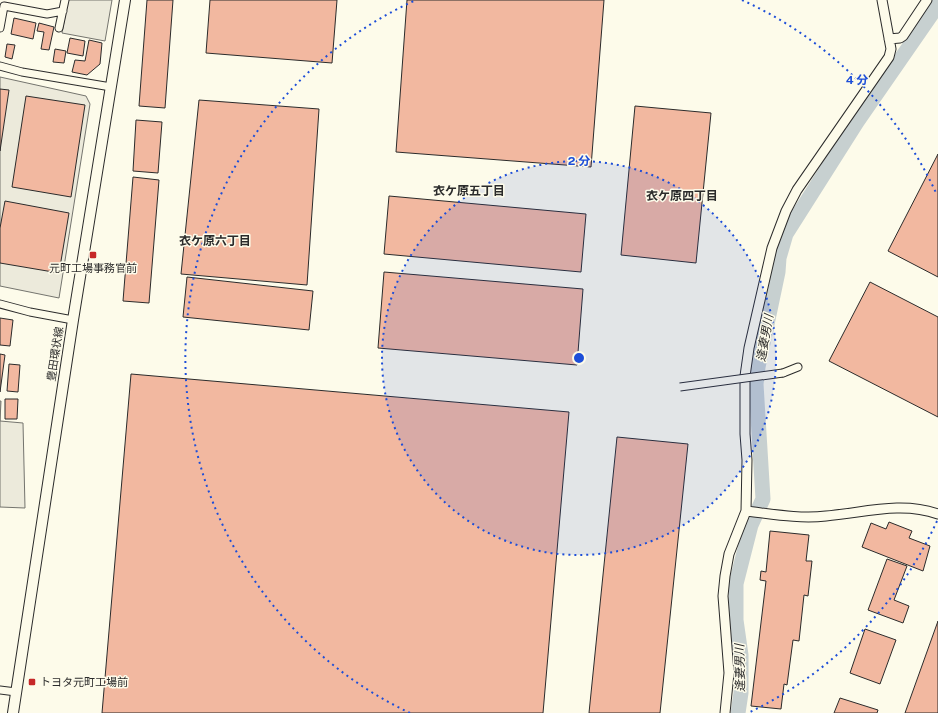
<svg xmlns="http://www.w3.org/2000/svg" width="938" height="713" font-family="'Public Sans','Noto Sans JP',sans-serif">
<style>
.parking{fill:#eceadb;stroke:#74746e}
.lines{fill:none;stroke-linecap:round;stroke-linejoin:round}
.river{stroke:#c7d0d0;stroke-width:15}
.building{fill:#f2b8a0;stroke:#2b2b2b}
.minor-casing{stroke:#2b2b2b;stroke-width:9}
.tertiary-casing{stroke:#2b2b2b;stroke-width:11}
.secondary-casing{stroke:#2b2b2b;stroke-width:12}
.minor{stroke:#fdfbea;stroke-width:7}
.tertiary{stroke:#fdfbea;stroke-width:9}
.secondary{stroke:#fdfbea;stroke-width:10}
.minor-bridge-casing{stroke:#2b2b2b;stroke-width:9;stroke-linecap:butt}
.minor-bridge{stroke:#fdfbea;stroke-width:7}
.ring{fill:none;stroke:#1d4ed8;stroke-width:2;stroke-dasharray:2 4}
.poi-dot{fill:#c62828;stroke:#fdfbea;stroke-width:1.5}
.labels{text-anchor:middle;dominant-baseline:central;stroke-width:3;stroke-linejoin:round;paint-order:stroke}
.poi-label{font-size:11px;fill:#2b2b2b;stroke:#fdfbea}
.street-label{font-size:11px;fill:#2b2b2b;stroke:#fdfbea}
.neighbourhood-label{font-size:12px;font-weight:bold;fill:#2b2b2b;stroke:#fdfbea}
.water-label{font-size:12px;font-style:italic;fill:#2b2b2b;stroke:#fdfbea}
.centre{fill:#1d4ed8;stroke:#fdfbea;stroke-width:2}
.ring-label{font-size:12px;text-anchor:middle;font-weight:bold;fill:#1d4ed8;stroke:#fdfbea;stroke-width:3;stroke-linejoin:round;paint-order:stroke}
</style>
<rect width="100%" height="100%" fill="#fdfbea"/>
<!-- parking -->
<path class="parking" d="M68,0H112L105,41L62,33Z
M0,77L86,96L90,104L59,298L0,286Z
M0,401H1L0,421L23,423L25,508L0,507Z"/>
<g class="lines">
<!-- river -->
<path class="river" d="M738,713L741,693V655L736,620V584L751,525L763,499L756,384L758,367L778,272L779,258L786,234L857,122L938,5"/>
</g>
<!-- building -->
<path class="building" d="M147,0H173L165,108L139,106Z
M210,0H337L332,63L206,53Z
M407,0H604L591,167L396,152Z
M14,18L36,23L33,39L11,34Z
M39,23L54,27L49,50L41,49L44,32L37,31Z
M70,38L85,41L83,56L67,53Z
M89,40L102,43L100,64L87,75L72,72L75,60L85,61Z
M7,44L15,45L12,59L5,57Z
M55,49L66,51L64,63L53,62Z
M0,89L9,90L0,151Z
M26,96L85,105L71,197L12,187Z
M199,100L319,109L307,285L181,274Z
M635,106L711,113L696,263L621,255Z
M136,120L162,122L158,173L133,171Z
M938,154V277L888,251Z
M133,177L159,180L149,303L123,301Z
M389,196L586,214L581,272L384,254Z
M5,201L69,213L59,273L0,263V228Z
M384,272L583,289L577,365L378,348Z
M187,277L313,291L309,330L183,317Z
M870,282L938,317V417L829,361Z
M0,318L13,320L10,346L0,345Z
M0,354L5,355L0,392Z
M9,364L20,365L18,392L7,391Z
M131,374L569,412L543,713H102Z
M5,399H18L17,419H5Z
M617,437L688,444L660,713H589Z
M889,522L912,531L909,538L930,546L923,571L862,547L871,523L886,529Z
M770,531L809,535L806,561H812L808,596L804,595L799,641L793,640L787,685L784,684L781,709L751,706L766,581L760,580L761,571L766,572Z
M887,559L907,566L894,600L909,606L903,623L868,610Z
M938,621V713H905Z
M865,629L896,640L880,684L850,673Z
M840,698L878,710L877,713H834Z"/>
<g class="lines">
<!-- minor casing -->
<g class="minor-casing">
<path id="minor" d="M0,28L4,6L47,14L63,11
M59,28L65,0
M0,66L22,72L111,87
M0,304L30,312L73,320
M783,373L798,367
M0,690L16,692"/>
</g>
<!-- tertiary casing -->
<g class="tertiary-casing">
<path id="tertiary" d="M889,39L900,38L903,36L927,0
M746,511C772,514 799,519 826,516C863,513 901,501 938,514
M725,713L729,673L723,596L725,576L729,554L746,511L747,460L745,434V376L749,348L772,248L786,211L797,190L889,57L891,49L882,0"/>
</g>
<!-- secondary casing -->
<g class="secondary-casing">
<path id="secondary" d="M13,713L73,320L125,0"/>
</g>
<!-- minor -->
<use href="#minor" class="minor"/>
<!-- tertiary -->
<use href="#tertiary" class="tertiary"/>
<!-- secondary -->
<use href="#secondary" class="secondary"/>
<!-- minor-bridge casing -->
<g class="minor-bridge-casing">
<path id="minor-bridge" d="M680,387L783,373"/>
</g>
<!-- minor-bridge -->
<use href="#minor-bridge" class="minor-bridge"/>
</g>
<!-- distance rings -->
<circle cx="579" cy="358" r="197" fill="#1d4ed8" fill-opacity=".12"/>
<g class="ring">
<circle cx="579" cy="358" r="197"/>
<path d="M937 521A393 393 0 0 1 748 713M410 713A393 393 0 0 1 416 0M742 0A393 393 0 0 1 937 195"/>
</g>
<!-- markers -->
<g class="poi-dot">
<rect x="89" y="251" width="8" height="8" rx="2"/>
<rect x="28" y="678" width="8" height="8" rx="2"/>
</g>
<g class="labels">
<!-- poi labels -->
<g class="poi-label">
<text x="93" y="268">元町工場事務官前</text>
<text x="40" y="682" text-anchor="start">トヨタ元町工場前</text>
</g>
<!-- street labels -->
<g class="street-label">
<text transform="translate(55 354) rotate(-81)">豊田環状線</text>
</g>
<!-- neighbourhood labels -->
<g class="neighbourhood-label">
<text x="469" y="191">衣ケ原五丁目</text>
<text x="682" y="196">衣ケ原四丁目</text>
<text x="215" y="241">衣ケ原六丁目</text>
</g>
<!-- water labels -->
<g class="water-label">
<text transform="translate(765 338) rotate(-80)">逢妻男川</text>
<text transform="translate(740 668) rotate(-91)">逢妻男川</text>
</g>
</g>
<circle cx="579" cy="358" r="6" class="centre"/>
<g class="ring-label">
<text x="857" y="84">4 分</text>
<text x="579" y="165">2 分</text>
</g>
</svg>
